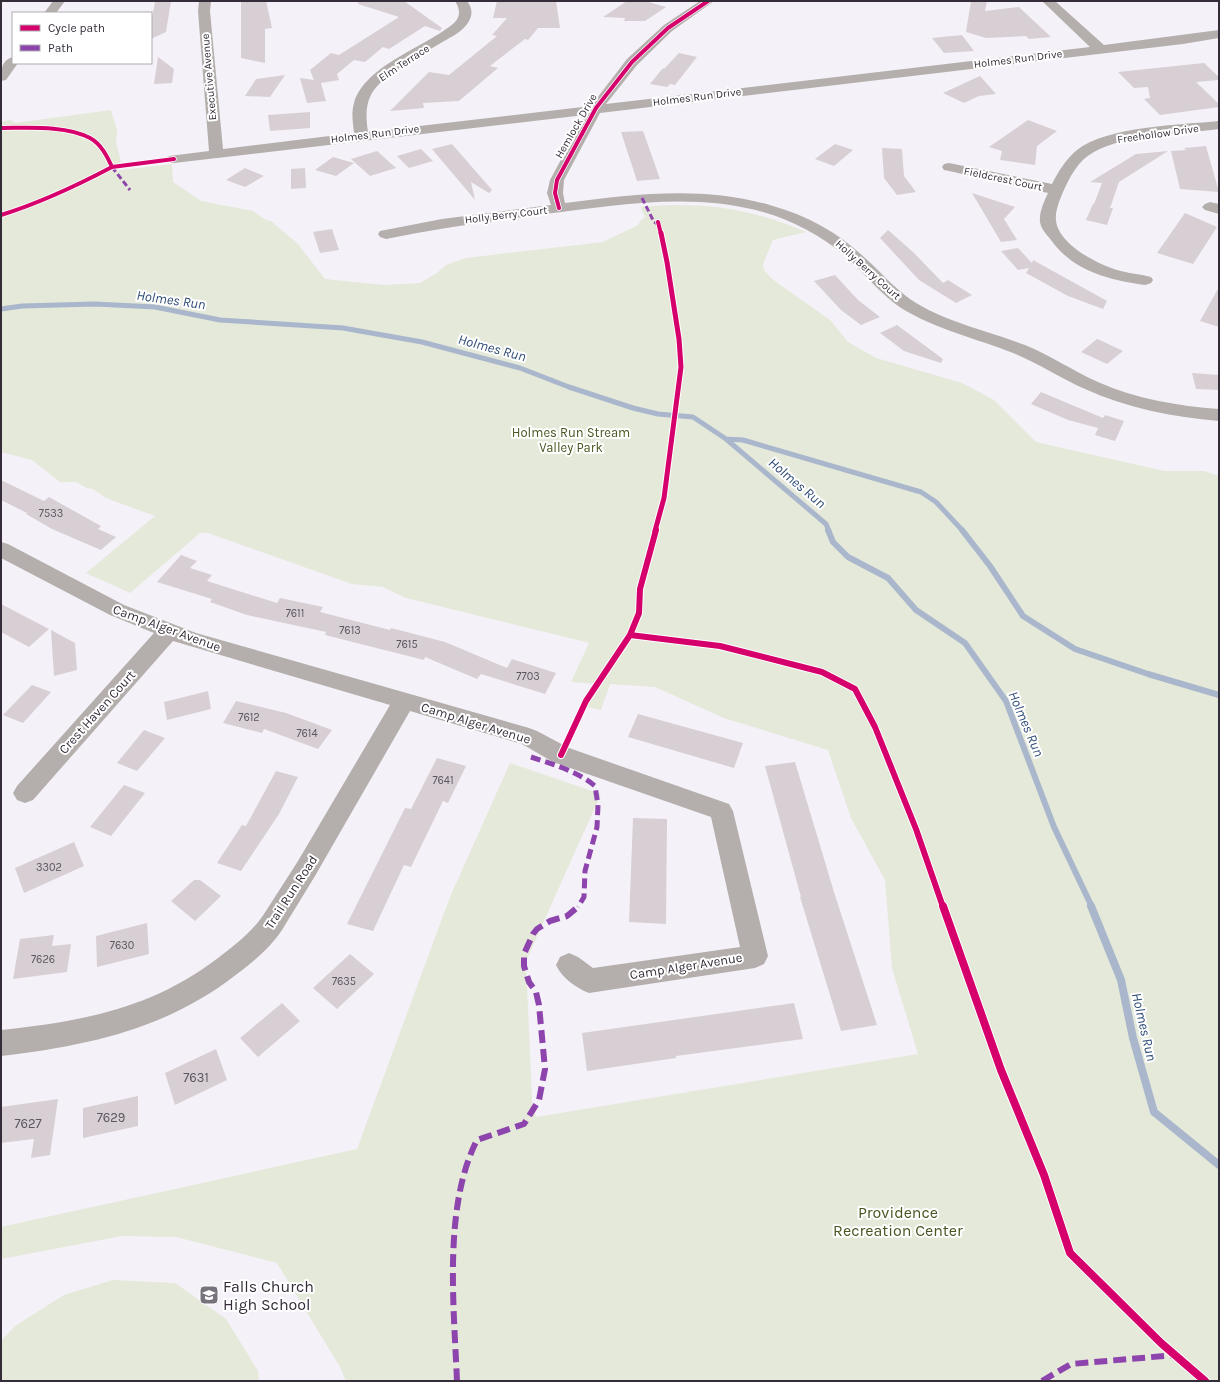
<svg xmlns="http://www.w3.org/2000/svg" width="1220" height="1382" font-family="Karla,sans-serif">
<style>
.green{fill:#e4e9d9}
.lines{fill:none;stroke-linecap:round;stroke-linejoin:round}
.stream-far2{stroke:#a9b6cc;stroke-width:5}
.stream-far1{stroke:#a9b6cc;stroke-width:6}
.stream{stroke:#a9b6cc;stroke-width:8}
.building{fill:#d8cfd5}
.minor{fill:#b4afac;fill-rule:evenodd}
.quiet-far2{stroke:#8e44ad;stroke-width:3;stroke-dasharray:6 3;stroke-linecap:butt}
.quiet-far1{stroke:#8e44ad;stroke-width:5;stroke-dasharray:10 5;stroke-linecap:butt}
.quiet{stroke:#8e44ad;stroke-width:6;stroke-dasharray:13 6;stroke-linecap:butt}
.cycleway-far3-casing{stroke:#fff;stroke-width:5.5}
.cycleway-far2-casing{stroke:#fff;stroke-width:7}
.cycleway-far1-casing{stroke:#fff;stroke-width:8}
.cycleway-casing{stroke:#fff;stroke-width:10}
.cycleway-far3{stroke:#d6006c;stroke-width:4}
.cycleway-far2{stroke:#d6006c;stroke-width:5}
.cycleway-far1{stroke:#d6006c;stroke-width:6}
.cycleway{stroke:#d6006c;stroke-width:8}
.labels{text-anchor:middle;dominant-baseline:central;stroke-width:4;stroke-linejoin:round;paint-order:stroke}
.far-street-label{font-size:11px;fill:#342d39;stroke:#fff}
.number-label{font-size:11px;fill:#5d5660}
.park-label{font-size:13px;fill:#475721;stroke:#fff}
.street-label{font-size:13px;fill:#342d39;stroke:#fff}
.near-number-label{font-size:13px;fill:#5d5660}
.water-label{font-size:14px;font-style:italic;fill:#2f4c77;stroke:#fff}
.near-park-label{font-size:16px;fill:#475721;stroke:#fff}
.near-poi-label{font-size:16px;fill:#342d39;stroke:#fff;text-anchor:start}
</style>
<rect width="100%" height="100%" fill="#f5f1f8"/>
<!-- green -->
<path class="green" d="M111,110L117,130L116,143L121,161L114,171L172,164L173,182L201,201L253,211L266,220L271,221L298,244L325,279L384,285L420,283L437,273L446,265L466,258L603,242L638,225L640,221L645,217L640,207C698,201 752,208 806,232L773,240L763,264L764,270L772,279L830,320L848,342L876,358L962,383L994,400L1036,442L1164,471H1204L1219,476V1381H346L340,1367L277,1263L176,1237L122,1236L1,1259V1227L357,1149L450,897L510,763L601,794L526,961L532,1101L536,1117L918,1054L892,968L885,880L851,818L828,750L724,718L655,687L610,684L601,710L587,707L596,684L571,682L589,643L582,641L406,598L383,587L352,584L208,533H200L130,593L86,573L155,516L106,498L93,489L87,488L76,482H60L32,460L1,452V122L10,120L15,123Z
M113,1280L175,1283L226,1319L258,1371L259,1381H1V1341L15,1326L64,1295Z"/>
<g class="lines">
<!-- stream-far2 -->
<path class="stream-far2" d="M1,309L22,306L95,304L155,307L220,320L343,328L422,342L520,368L569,387L633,408L658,414L693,417L726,439L826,524L829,531
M726,439L743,440L921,492L936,502L963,531"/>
<!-- stream-far1 -->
<path class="stream-far1" d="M828,530L833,542L848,557L888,578L916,610L965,643L1006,701L1054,827L1092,907
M962,530L990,566L1023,616L1075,649L1148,674L1219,695"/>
<!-- stream -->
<path class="stream" d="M1091,906L1121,980L1133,1038L1154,1112L1219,1165"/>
</g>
<!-- building -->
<path class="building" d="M155,1H171L166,32L151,39V24Z
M266,1L272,28L265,29V63L241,58V2Z
M359,1H404L442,28L440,31L425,26L389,49L383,47L365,62L354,60L337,74L339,80L321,83L326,101L307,103L300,78L314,80L310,70L331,53L339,55L399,17L358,4Z
M497,1H556L560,28H538L528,40L525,39L490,66L498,68L459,101L423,103L424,108L390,111L429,72L449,75L497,36L492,35L507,18H493Z
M627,1H645L666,7L645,21H624L625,18L603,17Z
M971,1H987L985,11L1019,7L1051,37L1029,39L1026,36L986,38L966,32Z
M962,35L974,51L944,53L932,38Z
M679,53L697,57L675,85L670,84L667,87L650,84L663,68L664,69Z
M158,57L174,69L172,83L154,84Z
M1204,63L1219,77V80L1196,82L1219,104V107L1160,115L1144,99L1150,98L1148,87L1134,88L1118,72Z
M285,75L270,97L245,96L256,79Z
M980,76L996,94L979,96L964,103L943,93Z
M310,112V128L270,131L268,115Z
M1028,120L1057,131L1037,146L1035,165L1000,160L1002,151L989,147Z
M643,131L660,179L637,181L621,132Z
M452,144L492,190L489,193L471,182L475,200L432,149Z
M835,144L853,150L834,166L815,159Z
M1206,146L1219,192L1180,189L1171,151L1186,150L1184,148Z
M882,148L902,149L904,176L916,192L897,195L884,178Z
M421,149L433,161L409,168L397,156Z
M377,151L396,168L370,176L351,159Z
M1168,151L1119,182L1110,208H1113L1107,225L1086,220L1093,204H1094L1102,183L1090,182L1136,154Z
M333,157L354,163L336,176L315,170Z
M245,168L264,176L245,187L226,180Z
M305,168L306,188L291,189V169Z
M972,193L1015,207L1004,219L1017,240L1001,242Z
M1185,213L1217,227L1193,264L1157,253Z
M332,229L339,250L320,253L313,232Z
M888,230L913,252L943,283L948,280L972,295L956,303L919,280L880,238Z
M1018,248L1032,263L1033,260L1107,301L1103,309L1068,296L1026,273L1029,268L1018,270L1001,251Z
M835,275L858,300L880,317L861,325L841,310L814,281Z
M1219,287V327L1200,321Z
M897,325L943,359L941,363L904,351L880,333Z
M1097,339L1102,341L1123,351L1107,364L1081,352Z
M1192,373L1219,375V390L1196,389Z
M1041,392L1103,418L1105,415L1124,421L1115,441L1095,435L1098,428L1068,420L1031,404Z
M1,480L44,501L49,497L101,526L98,529L116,537L101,550L52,529L26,514L27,513L1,500Z
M181,555L197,561L190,568L212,575L207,581L277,603L280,598L323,607L320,612L390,630L391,628L445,642L507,668L512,659L556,673L545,694L481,674L477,679L425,657L424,660L325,635L326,632L247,615L210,602L212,599L157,582Z
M1,604L49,629L29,647L1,632Z
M51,630L75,643L77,670L54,676Z
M32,685L51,692L23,723L3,715Z
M208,691L211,709L167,720L164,702Z
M236,701L286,713L332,730L318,749L264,729L262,733L223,723Z
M638,714L743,743L734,768L628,737Z
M144,730L165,738L137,771L117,763Z
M437,758L466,766L448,803L443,801L411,867L404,865L373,931L347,924L405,808L411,809Z
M795,762L834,892L877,1025L841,1031L800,897H801L765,766Z
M276,771L298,777L279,814L241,871L217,863L242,825L246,826Z
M124,785L145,793L111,836L90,827Z
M633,818L667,819L666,924L629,922Z
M74,842L84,866L24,893L15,868Z
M194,880H200L221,896L195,921L171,901Z
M147,923L149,954L97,967L96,936Z
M54,935L52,946L71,944L67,972L13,979L20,939Z
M350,954L374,974L337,1009L313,988Z
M282,1003L300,1021L258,1057L240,1038Z
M794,1003L803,1039L676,1056V1058L587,1071L582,1033Z
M216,1049L227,1080L175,1105L165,1073Z
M138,1096V1126L83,1138V1108Z
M58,1099L50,1155L31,1158L34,1139L1,1143V1107Z"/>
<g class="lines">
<!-- minor -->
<path class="minor" d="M53,1H65L56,13H44Z
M199,1H211L210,11L223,149L354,133C353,123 351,113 354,103C365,65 426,47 454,23C461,16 460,9 455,1H467C472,7 473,14 469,21C464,30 455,35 446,40C426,52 383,74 372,93C365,105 366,119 368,132L591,106L627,59L664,25L700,1H714L672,31L637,65L606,104L1090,47L1042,1H1055L1104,45L1219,30V38L1183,44L600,113L564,180L563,193L565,203C634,194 705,185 773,206C808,216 839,233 865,258C880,271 893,287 910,299C944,322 986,330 1025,345C1050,355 1073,371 1098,382C1136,399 1178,406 1219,409V421C1173,417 1127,408 1085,389C1060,378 1038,363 1013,353C975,338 935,329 901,308C883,296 870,280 855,265C829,240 798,222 763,212C692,192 617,205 545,214C492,221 439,228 386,239L380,237L378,234L380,231L442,219L551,205L547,193L550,180L585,115L174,163L169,162L167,159L169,156L209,151L198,11Z
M13,57V63H18L6,80L1,81C1,71 1,60 13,57Z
M1219,121V129C1181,134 1127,134 1094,152C1078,160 1070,177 1063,192C1059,202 1055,211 1056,221C1059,245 1100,266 1121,271C1131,274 1141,274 1151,277L1153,280L1151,283L1145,285C1109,280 1073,271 1051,240C1047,235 1041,229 1040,222C1039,212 1044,202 1048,193L949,171L944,170L942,167L944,164L949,163L1052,184C1058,172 1066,159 1077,150C1107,126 1181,125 1219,121Z
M1210,202L1219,204V214L1205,210L1202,207L1205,204Z
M1,542L8,544L124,605L196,633L529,728L537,731L569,748L729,804L733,811L768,956L764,964L755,968L589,993C576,988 562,978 556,965L560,957L569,953L578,957L593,968L740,947L711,817L553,762L522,744L410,711L315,876L282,930C271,947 253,962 237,974C167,1029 87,1046 1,1056V1030C83,1021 151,1009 218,958C234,946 253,931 264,914L298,861L390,705L173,641L33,800L25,803L17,800L13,793L17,786L154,633L110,615L1,558Z"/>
<!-- quiet-far2 -->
<path class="quiet-far2" d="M112,167L130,190
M642,198L654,222L659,225"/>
<!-- quiet-far1 -->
<path class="quiet-far1" d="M531,757C552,764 577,771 595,786L598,805L597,827L585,871L584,897L578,907"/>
<!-- quiet -->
<path class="quiet" d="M457,1381C454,1307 443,1207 477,1140L524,1124L539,1100L545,1069L539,1005L536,992L529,982L524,966V954L533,934L537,929L550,921L567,916L579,906
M1042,1381L1071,1364L1176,1355"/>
<!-- cycleway-far3 casing -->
<g class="cycleway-far3-casing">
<path id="cycleway-far3" d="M1,128C27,128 66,125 90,138C101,144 107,156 112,167C76,186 40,203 1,215
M112,167L174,159
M559,208L555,193L557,180L596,108L632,62L668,28L708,1
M658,222L661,234"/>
</g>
<!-- cycleway-far2 casing -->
<g class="cycleway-far2-casing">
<path id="cycleway-far2" d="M655,531L664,498L681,367L679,339L667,262L661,233"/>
</g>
<!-- cycleway-far1 casing -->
<g class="cycleway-far1-casing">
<path id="cycleway-far1" d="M630,635L720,646L822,672L855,689L875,727L916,829L943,907
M561,755L586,701L630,635L639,613L640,589L656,530"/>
</g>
<!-- cycleway casing -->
<g class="cycleway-casing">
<path id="cycleway" d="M943,906L1001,1070L1044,1175L1070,1253L1161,1343L1205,1381"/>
</g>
<!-- cycleway-far3 -->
<use href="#cycleway-far3" class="cycleway-far3"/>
<!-- cycleway-far2 -->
<use href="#cycleway-far2" class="cycleway-far2"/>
<!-- cycleway-far1 -->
<use href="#cycleway-far1" class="cycleway-far1"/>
<!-- cycleway -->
<use href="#cycleway" class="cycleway"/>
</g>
<!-- icons -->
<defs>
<g id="school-square" transform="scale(1)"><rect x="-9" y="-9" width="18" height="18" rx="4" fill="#78727c" stroke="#fff"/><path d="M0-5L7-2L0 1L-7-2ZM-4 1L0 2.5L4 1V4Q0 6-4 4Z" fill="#fff"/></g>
</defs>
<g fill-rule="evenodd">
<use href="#school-square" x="209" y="1295"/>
</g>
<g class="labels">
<!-- far-street labels -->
<g class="far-street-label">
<text transform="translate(1018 59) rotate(-7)">Holmes Run Drive</text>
<text transform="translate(404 63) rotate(-33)">Elm Terrace</text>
<text transform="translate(209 77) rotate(-95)">Executive Avenue</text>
<text transform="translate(697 97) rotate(-7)">Holmes Run Drive</text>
<text transform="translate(576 126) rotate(-60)">Hemlock Drive</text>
<text transform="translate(375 134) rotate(-7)">Holmes Run Drive</text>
<text transform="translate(1158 134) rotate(-8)">Freehollow Drive</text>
<text transform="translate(1003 179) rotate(12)">Fieldcrest Court</text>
<text transform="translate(506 215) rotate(-7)">Holly Berry Court</text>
<text transform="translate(868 270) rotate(42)">Holly Berry Court</text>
</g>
<!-- number labels -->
<g class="number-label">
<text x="51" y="513">7533</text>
<text x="295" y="613">7611</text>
<text x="350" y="630">7613</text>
<text x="407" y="644">7615</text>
<text x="528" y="676">7703</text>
<text x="249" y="717">7612</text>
<text x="307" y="733">7614</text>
<text x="443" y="780">7641</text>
<text x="49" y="867">3302</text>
<text x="122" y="945">7630</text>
<text x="43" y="959">7626</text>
<text x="344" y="981">7635</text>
</g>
<!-- park labels -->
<g class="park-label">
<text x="571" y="432">Holmes Run Stream<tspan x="571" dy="15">Valley Park</tspan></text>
</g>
<!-- street labels -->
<g class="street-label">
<text transform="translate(167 628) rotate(20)">Camp Alger Avenue</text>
<text transform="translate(97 712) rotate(-48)">Crest Haven Court</text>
<text transform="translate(476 723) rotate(17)">Camp Alger Avenue</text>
<text transform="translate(291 892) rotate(-57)">Trail Run Road</text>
<text transform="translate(686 966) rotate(-9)">Camp Alger Avenue</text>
</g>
<!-- near-number labels -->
<g class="near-number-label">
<text x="196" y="1077">7631</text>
<text x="111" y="1117">7629</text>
<text x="28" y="1123">7627</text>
</g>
<!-- water labels -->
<g class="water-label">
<text transform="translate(171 300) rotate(8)">Holmes Run</text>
<text transform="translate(492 348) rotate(15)">Holmes Run</text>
<text transform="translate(797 483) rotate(40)">Holmes Run</text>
<text transform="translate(1026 724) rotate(67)">Holmes Run</text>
<text transform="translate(1144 1027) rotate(77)">Holmes Run</text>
</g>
<!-- near-park labels -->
<g class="near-park-label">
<text x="898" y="1212">Providence<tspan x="898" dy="18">Recreation Center</tspan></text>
</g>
<!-- near-poi labels -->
<g class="near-poi-label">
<text x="223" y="1286">Falls Church<tspan x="223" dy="18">High School</tspan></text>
</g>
</g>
<!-- border -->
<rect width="1220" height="1382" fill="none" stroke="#342d39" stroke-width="4"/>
<!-- legend -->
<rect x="12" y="12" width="140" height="52" fill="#ffffff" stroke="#aeabb0"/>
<rect x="20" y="25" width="20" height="6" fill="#d6006c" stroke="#aeabb0"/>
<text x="48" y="32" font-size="12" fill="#342d39">Cycle path</text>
<rect x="20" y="45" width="20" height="6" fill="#8e44ad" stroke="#aeabb0"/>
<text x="48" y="52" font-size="12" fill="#342d39">Path</text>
</svg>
